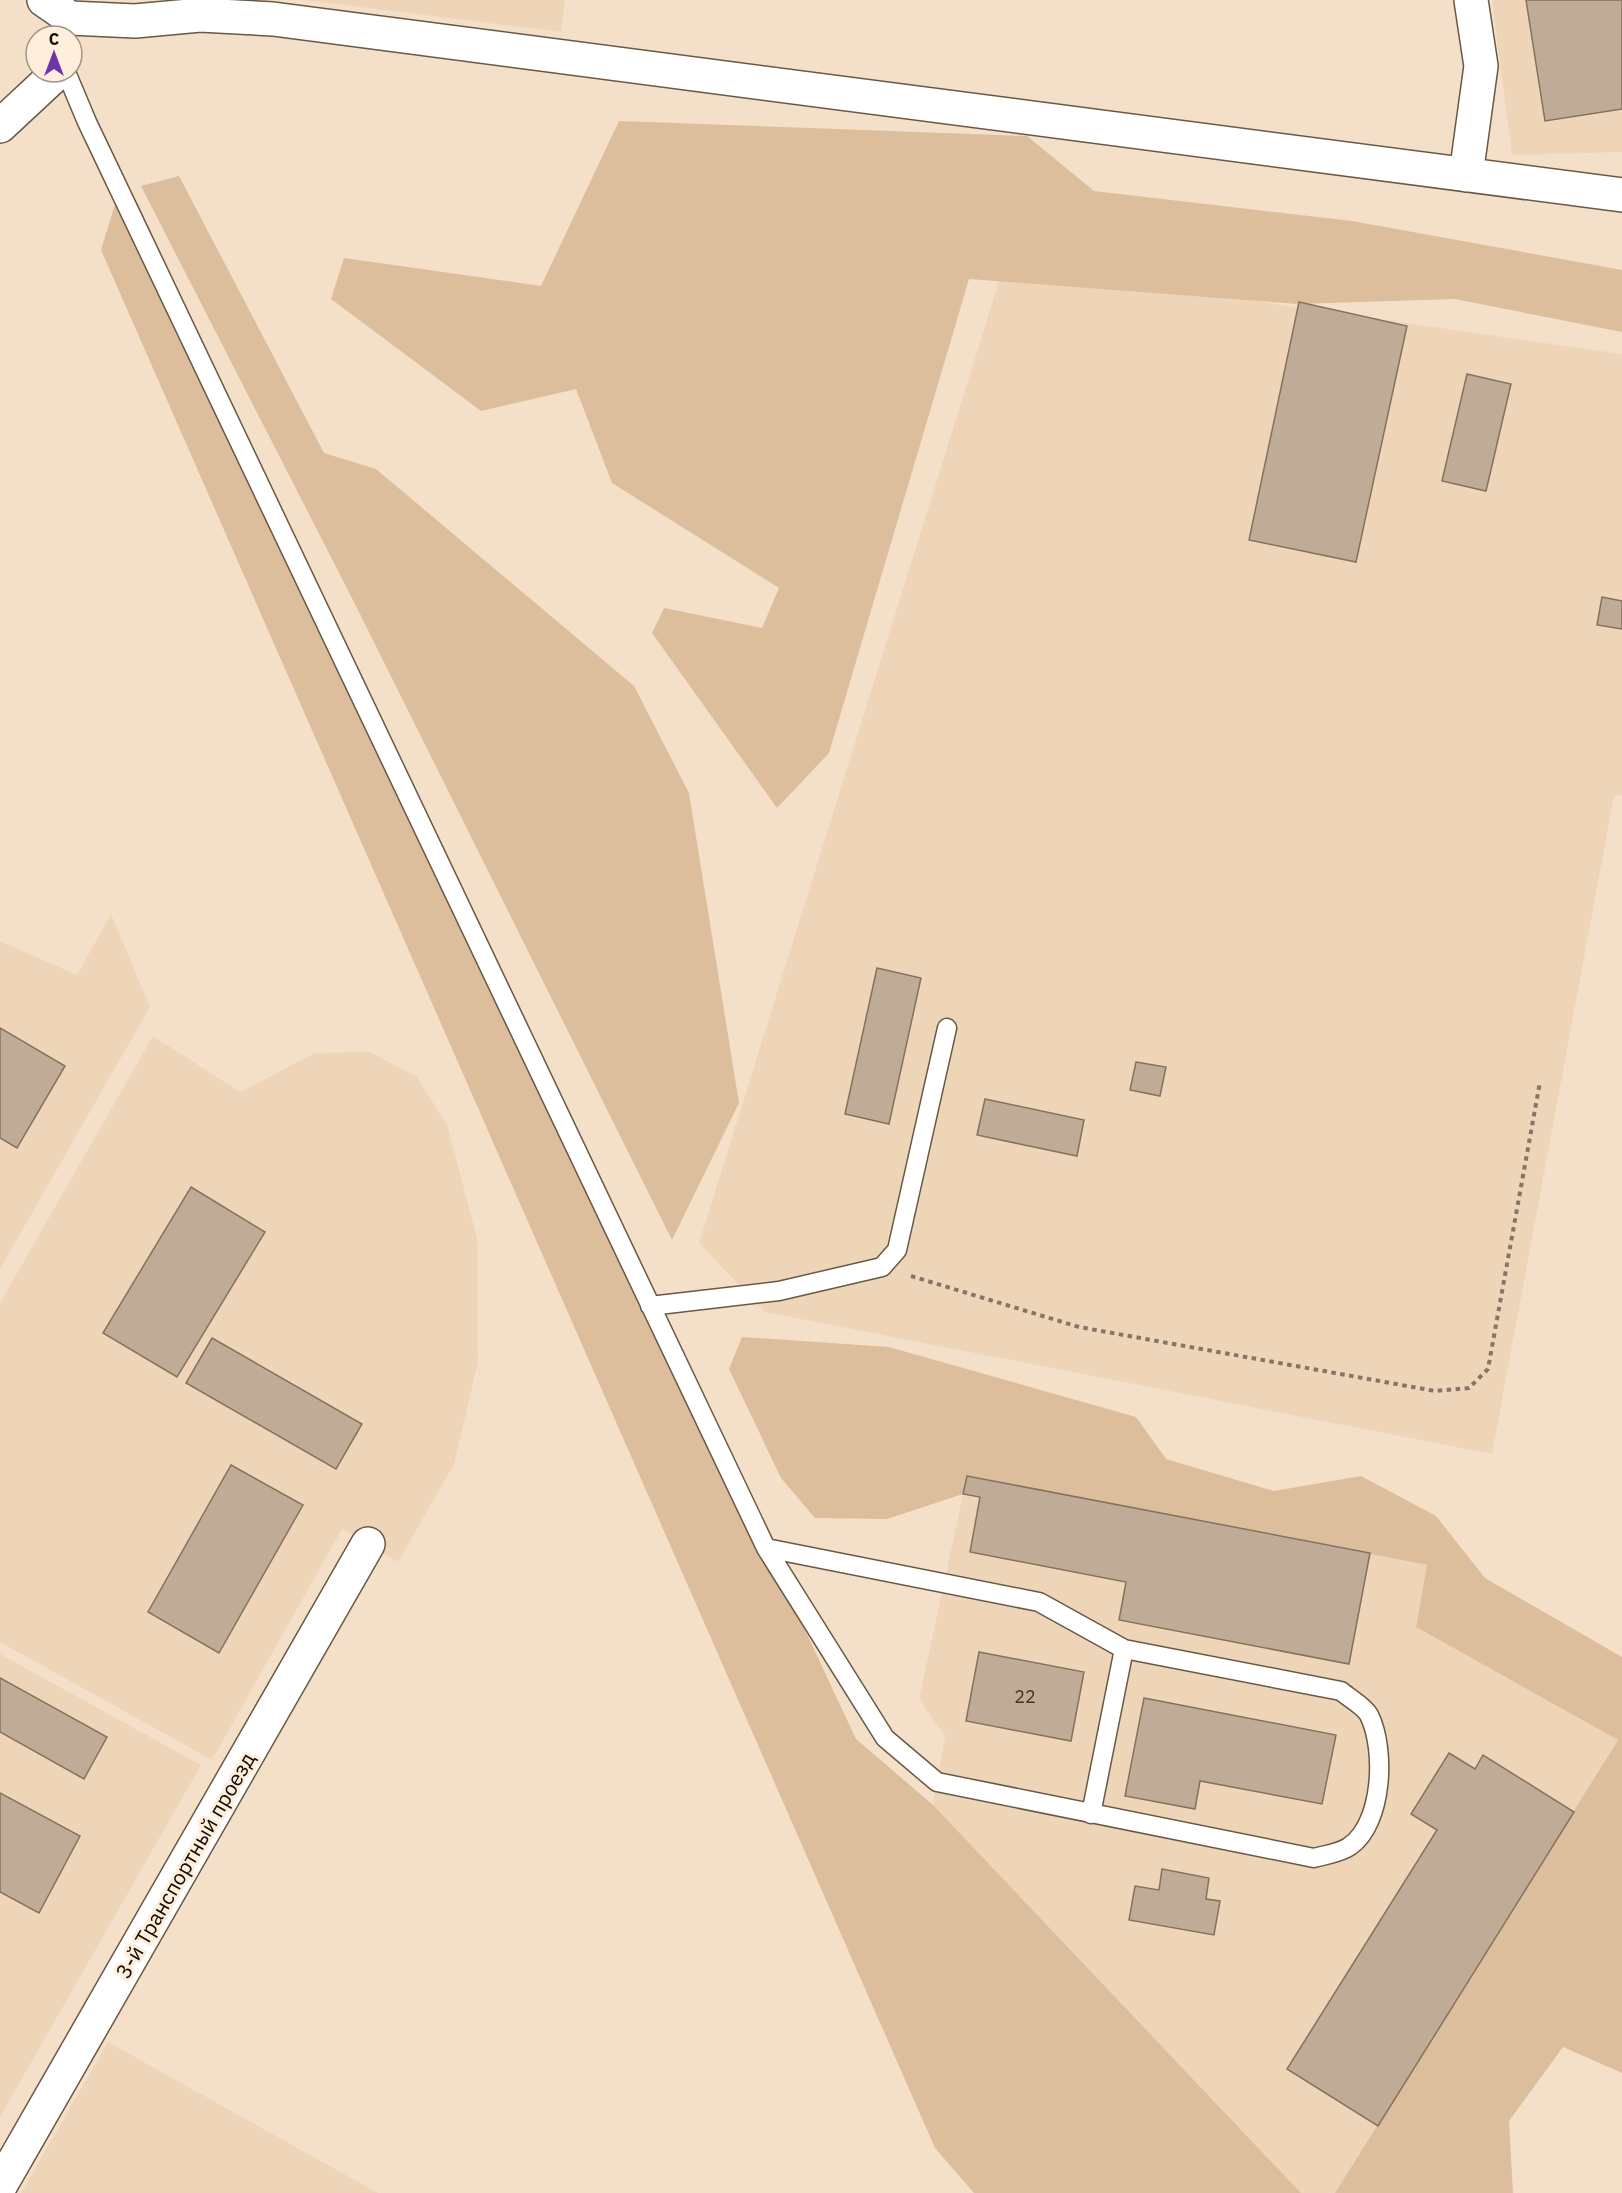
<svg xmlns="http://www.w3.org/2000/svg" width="1622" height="2193" font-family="'IBM Plex Sans',sans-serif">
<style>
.built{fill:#efd5b7}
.green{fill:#ddbe9c}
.building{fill:#c0ac96;stroke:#84725d;stroke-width:1.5}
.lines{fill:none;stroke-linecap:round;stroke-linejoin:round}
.service-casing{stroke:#695843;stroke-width:21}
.minor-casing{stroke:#695843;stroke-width:36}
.path{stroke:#837666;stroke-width:4;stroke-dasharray:4.5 4.5;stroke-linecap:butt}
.service{stroke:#fff;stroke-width:18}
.minor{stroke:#fff;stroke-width:33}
.labels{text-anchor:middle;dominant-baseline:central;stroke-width:6;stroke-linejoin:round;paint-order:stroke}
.number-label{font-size:18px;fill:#3e3429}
.street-label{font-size:21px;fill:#130c05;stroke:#feeedb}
</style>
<rect width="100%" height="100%" fill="#f4e0c8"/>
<!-- built -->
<path class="built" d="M304,0H565L561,32Z
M1492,0H1622V152L1512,155Z
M1004,265L1622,354V795L1614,796L1492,1454L765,1312L699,1243Z
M111,914L150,1007L0,1269V941L77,975Z
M153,1036L240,1092L315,1053L370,1052L416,1076L447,1124L477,1238L478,1362L454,1464L398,1562L342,1529L212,1760L0,1642V1303Z
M967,1476L1427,1565L1416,1627L1618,1740L1335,2193H1301L933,1805L945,1736L919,1699Z
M0,1654L201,1765L0,2117Z
M108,2042L378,2193H21Z"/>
<!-- green -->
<path class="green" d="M619,121L1027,136L1094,191L1352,221L1622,270V332L1455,299L1297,304L969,279L829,753L777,808L652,633L664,608L762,628L779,588L612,483L576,389L481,411L331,299L344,258L541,286Z
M179,176L324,453L376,469L634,686L689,793L739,1103L672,1240L356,606L141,186Z
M116,201L137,202L856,1739L933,1805L1301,2193H974L935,2148L101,250Z
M742,1337L889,1347L1136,1417L1166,1459L1274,1491L1361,1476L1436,1516L1485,1578L1622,1657V2073L1563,2047L1509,2121L1513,2193H1335L1618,1740L1416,1627L1427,1565L967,1476L963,1494L887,1519L815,1518L781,1478L729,1369Z"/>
<!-- building -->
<path class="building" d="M1526,0H1622V109L1545,121Z
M1299,302L1407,326L1356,562L1249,540Z
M1467,374L1511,384L1486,491L1442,481Z
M1602,597L1622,601V629L1597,625Z
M877,968L921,978L889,1124L845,1114Z
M0,1028L65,1066L17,1148L0,1138Z
M1136,1062L1166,1067L1160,1096L1130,1090Z
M985,1099L1084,1120L1077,1156L977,1135Z
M191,1187L265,1232L177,1377L103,1333Z
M212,1338L362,1424L336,1469L186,1383Z
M231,1465L303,1505L219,1653L148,1612Z
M967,1476L1370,1553L1349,1664L1119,1620L1126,1582L970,1552L980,1497L963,1494Z
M979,1652L1084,1672L1071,1741L966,1721Z
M0,1678L107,1737L84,1779L0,1732Z
M1144,1698L1336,1735L1322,1804L1200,1781L1195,1809L1125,1796Z
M1449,1753L1475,1769L1483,1755L1574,1812L1378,2126L1287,2069L1437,1830L1411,1814Z
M0,1793L80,1836L39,1913L0,1892Z
M1162,1869L1209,1878L1206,1899L1220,1901L1214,1935L1129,1920L1135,1886L1159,1890Z"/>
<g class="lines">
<!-- service casing -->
<g class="service-casing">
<path id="service" d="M66,72L87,122L766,1548L885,1738L937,1782L1314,1858C1324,1855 1341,1853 1350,1846C1383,1823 1386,1749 1369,1715C1364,1706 1349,1698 1341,1691L1124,1649L1039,1602L766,1548
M650,1306L779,1291L882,1267L897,1250L947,1028
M1091,1814L1124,1649"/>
</g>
<!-- minor casing -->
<g class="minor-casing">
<path id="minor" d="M44,0L70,18
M70,18L135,21L200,15L273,19L1622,195
M0,126L58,72
M1466,175L1481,66L1471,0
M0,2186L368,1544"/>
</g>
<!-- path -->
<path class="path" d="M911,1276L1079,1327L1435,1391L1469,1388L1488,1369L1540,1082"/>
<!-- service -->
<use href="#service" class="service"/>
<!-- minor -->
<use href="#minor" class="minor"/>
</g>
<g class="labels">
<!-- number labels -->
<g class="number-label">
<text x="1025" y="1696">22</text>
</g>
<!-- street labels -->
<g class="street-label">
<text transform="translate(185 1865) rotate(-60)">3-й Транспортный проезд</text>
</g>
</g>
<!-- north arrow -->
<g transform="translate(54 54)"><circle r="28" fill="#feeedb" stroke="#a09485" stroke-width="1.5"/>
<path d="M0-4.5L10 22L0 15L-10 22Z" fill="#6e34aa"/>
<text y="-9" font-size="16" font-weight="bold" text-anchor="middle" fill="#130c05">С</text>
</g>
</svg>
